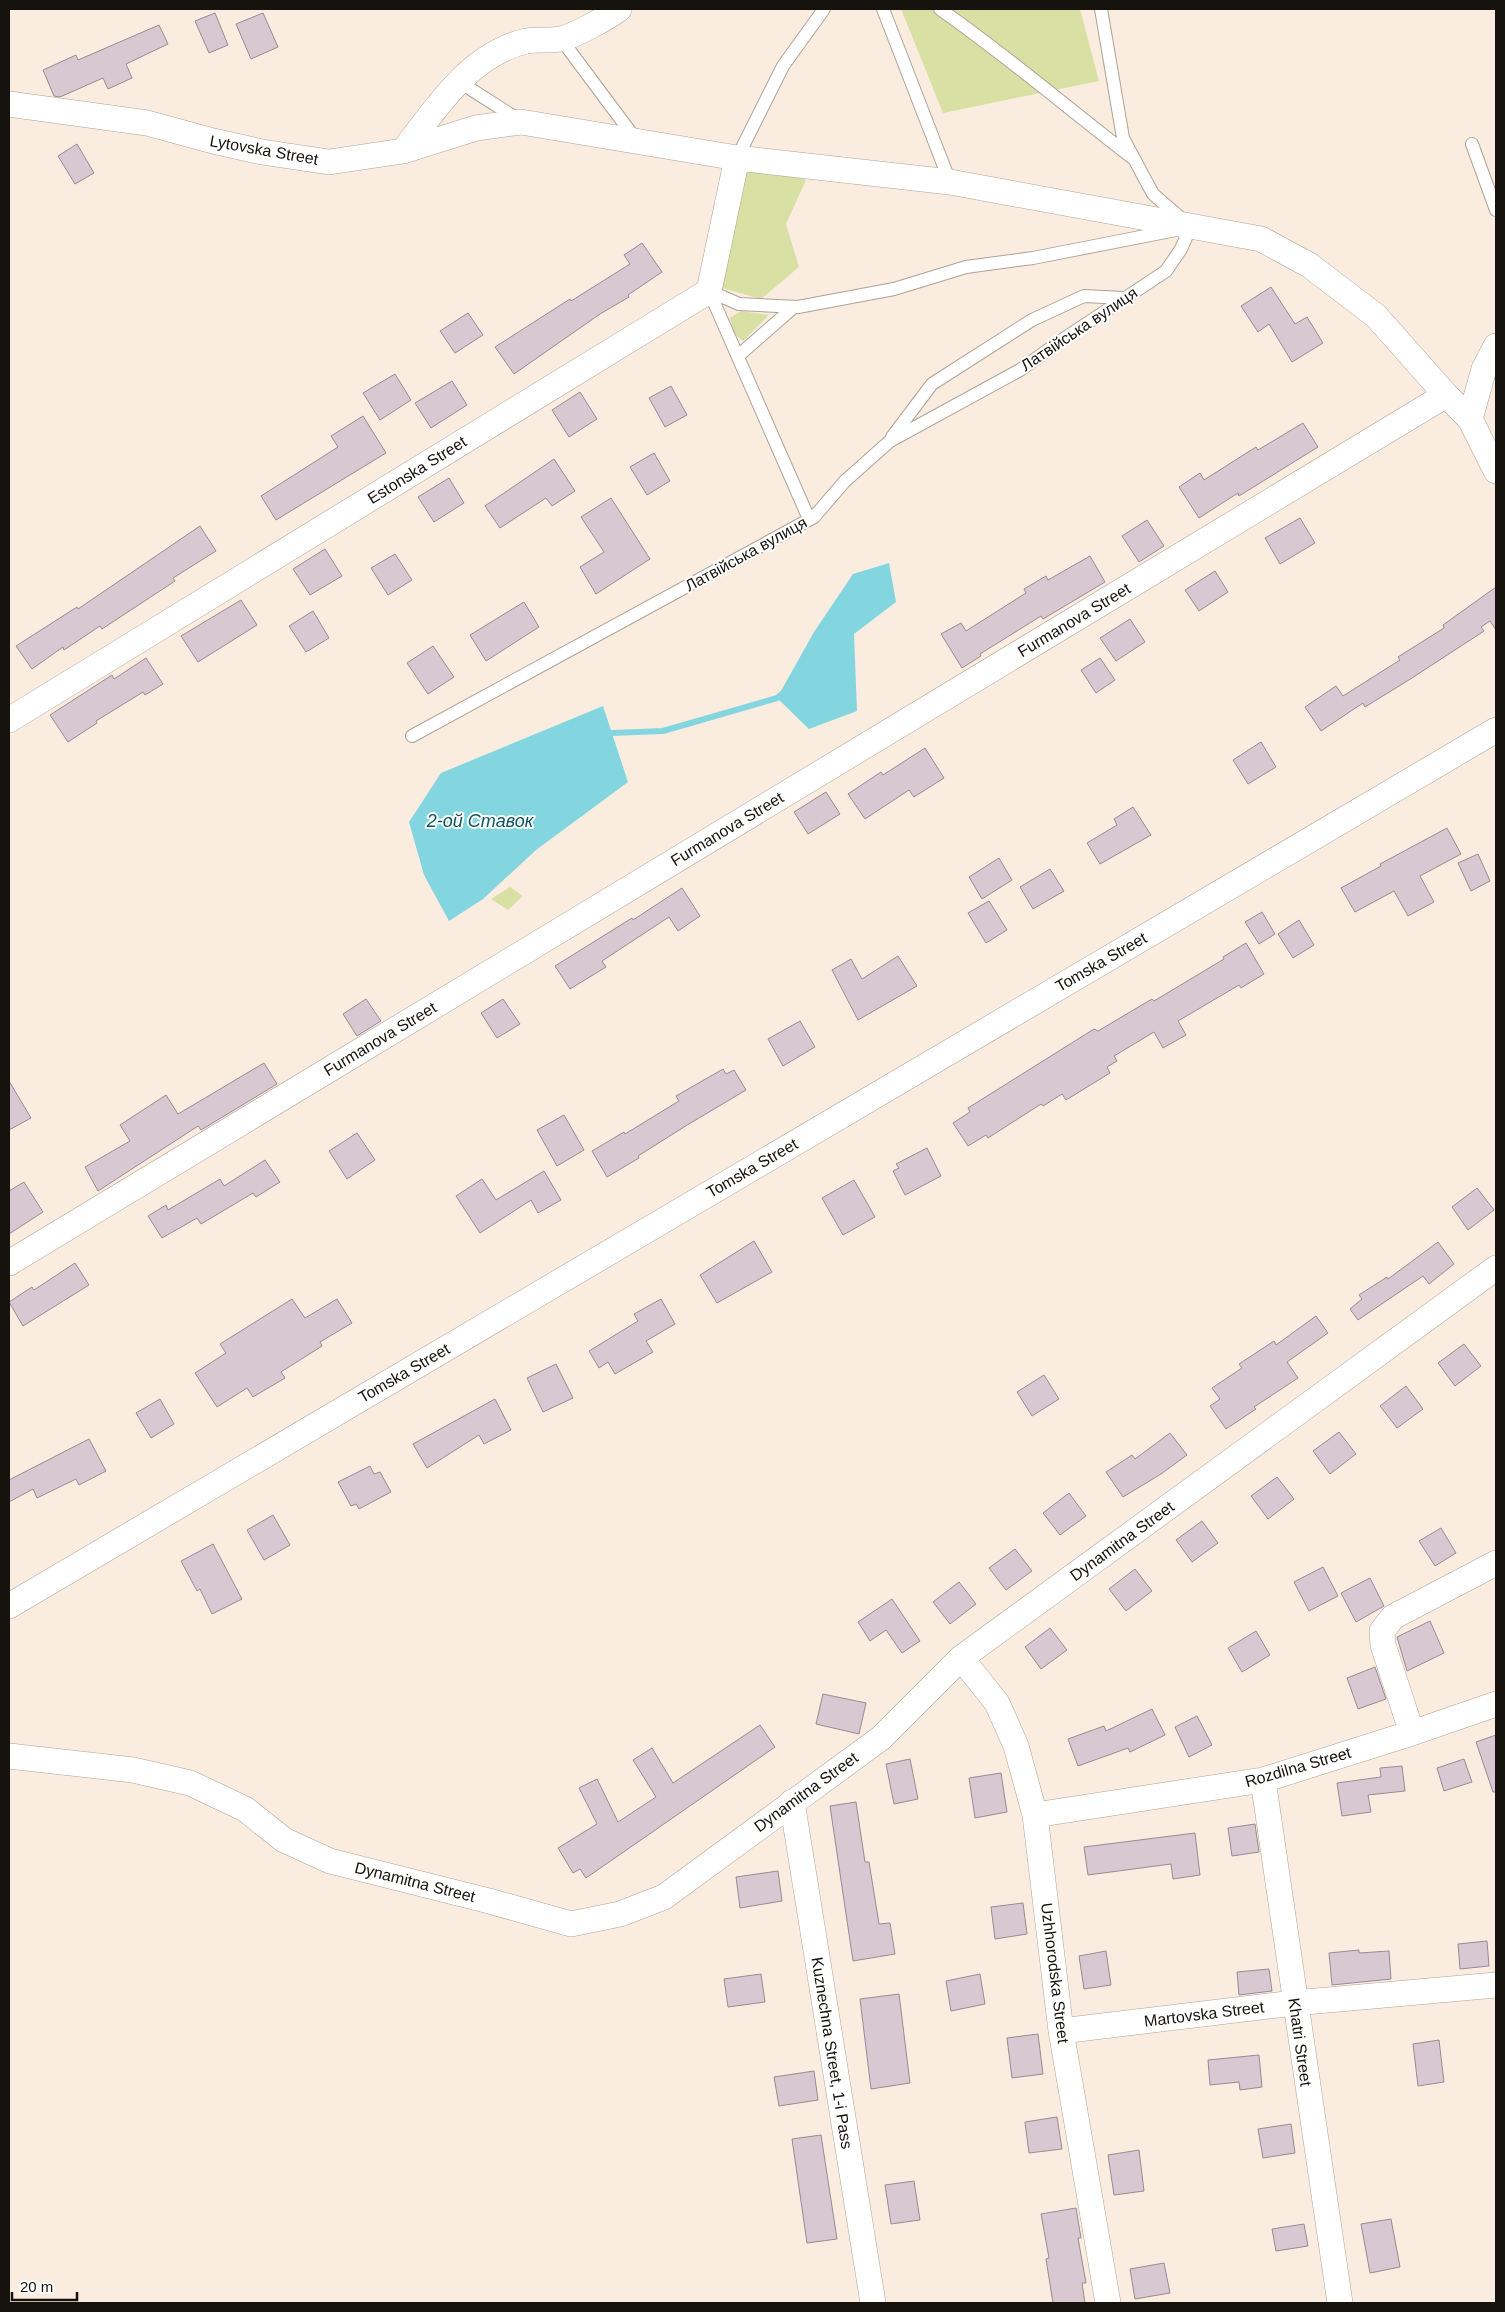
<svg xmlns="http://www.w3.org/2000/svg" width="1505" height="2312" font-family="Helvetica,sans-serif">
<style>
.green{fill:#d8e0a4}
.water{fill:#83d5df}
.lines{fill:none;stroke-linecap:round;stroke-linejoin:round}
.stream{stroke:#83d5df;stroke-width:6}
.building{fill:#d8c8d1;stroke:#998a92}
.service-casing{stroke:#aea296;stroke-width:14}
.minor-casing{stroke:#aea296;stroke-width:26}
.service{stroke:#fff;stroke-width:12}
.minor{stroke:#fff;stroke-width:25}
.labels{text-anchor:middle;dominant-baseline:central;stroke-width:4;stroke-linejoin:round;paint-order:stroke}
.street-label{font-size:16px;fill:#16120e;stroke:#fff}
.water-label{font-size:18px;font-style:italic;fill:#0b555c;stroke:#fff}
</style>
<rect width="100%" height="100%" fill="#faede0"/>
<!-- green -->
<path class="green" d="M901,9H1080L1099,81L943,113Z
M766,168L806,180L786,224L799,267L761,299L722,288L739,175Z
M741,311L769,315L743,341L734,334L730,318Z
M510,887L523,896L508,910L491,899Z"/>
<!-- water -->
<path class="water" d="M889,563L896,602L854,634L857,711L809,729L777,698L814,632L853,574Z
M603,706L628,782L536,850L483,899L449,921L424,875L409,822L441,773Z"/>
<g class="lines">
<!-- stream -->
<path class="stream" d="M606,737L612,733L663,731L777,698L783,693"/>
</g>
<!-- building -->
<path class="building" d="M215,13L228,45L209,53L195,21Z
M263,13L278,47L251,59L236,24Z
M159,25L168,44L126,64L132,78L108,89L103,78L60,97L54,96L43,70L76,55L78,60Z
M77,144L94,173L75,184L58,156Z
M642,243L662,272L628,295L629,297L600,314L514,374L495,347L570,299L571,301L630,264L624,255Z
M1271,287L1295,324L1307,317L1323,343L1292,362L1269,324L1258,332L1241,306Z
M468,313L483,335L455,353L440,331Z
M395,374L411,400L380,420L363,393Z
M452,381L467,405L431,428L415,403Z
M671,386L687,415L665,427L649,398Z
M580,392L597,419L569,437L552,410Z
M363,416L386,453L276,520L261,496L338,447L331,436Z
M1303,423L1318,447L1239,496L1238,493L1199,518L1179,487L1200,473L1204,480L1256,447L1258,450Z
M654,453L670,481L647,495L630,467Z
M554,459L575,491L552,506L546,498L500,528L485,506Z
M449,478L464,503L434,522L418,497Z
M611,498L650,559L596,594L580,567L604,552L581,517Z
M1300,518L1315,543L1280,564L1265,538Z
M1147,520L1164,546L1139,562L1122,536Z
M200,526L216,551L173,578L175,581L102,629L100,626L64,650L63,647L32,669L16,646L77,607L78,609Z
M325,549L342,576L310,595L293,569Z
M395,554L412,580L388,595L371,568Z
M1090,556L1105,582L1043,619L1041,616L980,654L981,656L962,668L941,634L961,623L966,631L1026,593L1024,589L1046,576L1048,580Z
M1215,571L1228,592L1199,611L1185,590Z
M1496,587V630L1490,621L1481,627L1484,631L1412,678L1365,707L1363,703L1321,731L1305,707L1336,686L1343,696L1400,660L1398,657L1444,628L1443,625Z
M241,600L257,625L198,662L181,636Z
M524,602L539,627L486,661L470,635Z
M313,611L329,638L306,652L289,626Z
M1130,619L1145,642L1116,661L1100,638Z
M433,646L454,677L428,694L407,663Z
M146,658L163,684L145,695L143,692L96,721L97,723L68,742L50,715L112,675L114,679Z
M1100,658L1115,680L1096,693L1081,670Z
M1261,742L1276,767L1248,784L1233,760Z
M925,748L944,778L914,797L909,790L865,819L848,794L881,772L883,775Z
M826,792L840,814L808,834L794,812Z
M1133,807L1151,835L1100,864L1087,843L1117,825L1114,819Z
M1447,828L1461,854L1420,876L1434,902L1408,916L1394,891L1355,912L1341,888L1381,866L1380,864Z
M1478,854L1490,881L1471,891L1458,863Z
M999,858L1012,880L982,899L969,877Z
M1050,869L1064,891L1033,909L1020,887Z
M682,888L700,916L678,931L669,917L602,961L606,967L570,989L555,966L632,918L633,920Z
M989,901L1007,930L986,943L968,913Z
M1262,912L1275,934L1259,944L1245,922Z
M1299,920L1314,945L1293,958L1278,934Z
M1246,943L1264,974L1241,988L1239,985L1178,1021L1186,1035L1163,1048L1154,1032L1114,1056L1117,1061L1107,1067L1110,1073L1066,1100L1062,1094L1043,1106L1041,1104L988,1138L986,1135L968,1146L953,1123L970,1112L968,1108L1094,1029L1098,1031L1152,999L1154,1001L1224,959L1223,957Z
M898,956L917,986L858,1020L832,970L851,959L862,979Z
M366,999L381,1021L357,1036L343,1014Z
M503,999L520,1024L497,1038L481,1013Z
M800,1021L815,1047L783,1066L768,1039Z
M264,1063L277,1084L201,1130L198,1126L98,1191L85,1167L130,1141L120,1125L166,1095L178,1114Z
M723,1069L726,1074L734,1070L746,1090L684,1127L638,1156L639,1158L607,1177L592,1151L624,1132L625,1134L679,1101L676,1096Z
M9,1081L31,1118L9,1130Z
M564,1115L584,1150L557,1166L537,1130Z
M357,1133L375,1160L347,1179L329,1151Z
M927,1148L941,1176L905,1195L893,1171L899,1168L896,1164Z
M265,1160L280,1182L256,1197L253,1193L201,1224L197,1218L162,1238L148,1216L166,1205L168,1210L220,1179L224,1186Z
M544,1171L561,1200L538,1213L531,1200L480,1233L456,1196L482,1179L496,1200Z
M854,1180L875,1217L843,1235L822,1198Z
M24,1182L43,1212L9,1234V1191Z
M1477,1188L1494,1210L1468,1230L1452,1207Z
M754,1241L772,1272L717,1303L700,1275Z
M1438,1242L1454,1264L1429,1284L1423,1276L1358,1320L1350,1309L1362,1299L1359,1295L1387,1277L1388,1279Z
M75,1263L89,1285L23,1326L9,1302L32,1287L34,1290Z
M292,1299L305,1318L337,1299L352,1323L320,1342L322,1346L281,1372L285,1378L253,1397L247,1388L217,1407L195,1373L226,1353L220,1344Z
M661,1299L675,1324L646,1341L653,1352L615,1374L608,1362L599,1368L589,1351L638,1321L634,1314Z
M1316,1316L1328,1333L1287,1362L1298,1378L1254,1407L1256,1409L1226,1429L1210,1406L1220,1399L1212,1388L1242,1368L1239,1364L1274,1341L1276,1345Z
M1464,1344L1481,1366L1455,1386L1438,1363Z
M556,1364L573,1398L543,1412L527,1378Z
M1044,1375L1059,1399L1032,1416L1017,1392Z
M1406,1386L1423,1409L1397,1428L1380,1406Z
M160,1399L174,1424L151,1438L136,1413Z
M495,1399L511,1430L484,1444L479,1435L427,1468L413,1444Z
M1339,1432L1356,1454L1330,1474L1313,1451Z
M1170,1433L1187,1455L1161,1474L1123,1497L1106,1472L1132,1455L1135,1459Z
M89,1439L106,1471L79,1485L76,1479L37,1498L33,1489L9,1502V1480Z
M370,1466L374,1474L380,1472L391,1492L359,1509L356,1504L351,1506L338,1482Z
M1277,1477L1294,1499L1268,1519L1251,1496Z
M1069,1493L1086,1516L1060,1535L1043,1513Z
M273,1515L290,1545L264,1560L247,1530Z
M1202,1521L1218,1543L1192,1562L1176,1540Z
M1441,1528L1456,1553L1435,1566L1419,1541Z
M213,1544L242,1599L212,1614L200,1589L197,1591L181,1561Z
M1015,1549L1032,1571L1006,1590L989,1568Z
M1323,1567L1338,1596L1309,1611L1294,1582Z
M1135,1569L1152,1591L1126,1611L1109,1589Z
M1370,1578L1384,1606L1356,1622L1341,1593Z
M959,1582L976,1604L950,1624L933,1602Z
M892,1599L920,1641L902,1653L886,1630L870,1641L858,1622Z
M1430,1621L1444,1653L1407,1671L1397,1637Z
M1050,1628L1067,1650L1041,1669L1025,1647Z
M1256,1631L1270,1655L1242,1672L1228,1648Z
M1375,1667L1386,1699L1358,1709L1347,1678Z
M823,1694L866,1703L859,1734L816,1724Z
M1152,1709L1165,1735L1130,1752L1128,1748L1078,1766L1068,1739L1104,1726L1106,1731Z
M1197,1716L1212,1745L1189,1757L1175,1727Z
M760,1725L775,1747L586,1878L580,1869L573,1873L558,1848L597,1824L579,1788L597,1779L618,1822L656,1797L633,1760L652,1748L673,1783Z
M1496,1735V1792H1493L1476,1742Z
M910,1759L918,1799L894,1804L886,1764Z
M1464,1759L1472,1782L1444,1791L1437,1768Z
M1402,1766L1405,1791L1368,1795L1371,1812L1342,1816L1337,1783L1381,1777L1380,1768Z
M1001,1773L1007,1812L975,1818L969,1778Z
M856,1802L865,1862H869L879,1924L890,1923L895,1954L853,1961L830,1806Z
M1255,1824L1259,1852L1232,1856L1228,1828Z
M1195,1833L1200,1875L1173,1879L1171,1864L1088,1875L1084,1847Z
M778,1871L782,1901L740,1908L736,1877Z
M1023,1903L1027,1934L995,1939L991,1907Z
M1487,1941L1489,1966L1460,1969L1458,1944Z
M1359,1950V1953L1389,1951L1391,1979L1332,1985L1329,1953Z
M1106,1951L1111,1985L1084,1989L1079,1956Z
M1269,1969L1272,1991L1239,1995L1237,1972Z
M761,1974L765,2002L728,2007L724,1979Z
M980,1974L985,2004L951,2011L946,1981Z
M899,1994L910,2083L871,2089L860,1999Z
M1038,2034L1043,2074L1012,2078L1007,2038Z
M1439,2040L1444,2082L1418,2086L1413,2044Z
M1259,2055L1262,2087L1240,2090L1239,2082L1210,2085L1208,2060Z
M814,2071L818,2100L779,2106L774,2077Z
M1057,2117L1062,2149L1029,2153L1025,2122Z
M1291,2124L1295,2153L1263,2158L1258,2129Z
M821,2135L837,2239L807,2243L792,2139Z
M1139,2150L1144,2191L1114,2195L1108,2155Z
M914,2181L920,2220L891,2224L885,2185Z
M1076,2208L1081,2238H1078L1086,2283H1082L1085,2303H1053L1046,2259L1049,2258L1041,2214Z
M1391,2219L1400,2267L1370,2273L1361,2224Z
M1304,2224L1308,2246L1276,2251L1272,2229Z
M1164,2263L1170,2293L1135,2299L1130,2269Z"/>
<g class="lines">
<!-- service casing -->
<g class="service-casing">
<path id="service" d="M883,9L950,182
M940,9C1007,56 1069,109 1134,159
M1101,9L1123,138L1153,194L1183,220
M561,39L637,141
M458,81L519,120
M1472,144L1496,210
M737,158L783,66L824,9
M709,291L739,304L798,307L894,289L966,267L1033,258L1176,230
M709,291L809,519
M738,356L794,307
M892,437L932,384L1032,320L1084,296L1124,298
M412,736L814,517L845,481L890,441L1020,370L1065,338L1166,271L1181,249L1191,226"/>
</g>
<!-- minor casing -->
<g class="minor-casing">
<path id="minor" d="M9,104L147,123L213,141L262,152L329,162L403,151C437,107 469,55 526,41C538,39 550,41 561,39C576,35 607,18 619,9
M403,151L476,128L521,122L737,158L950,182L1261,239L1309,265L1376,316L1446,395L1470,419L1496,471
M1470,419L1484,369L1496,346
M9,720L709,291L737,158
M9,1263L1446,395
M9,1606L1496,730
M961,1658L997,1703L1016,1746L1035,1815L1061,2031L1108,2303
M1412,1733L1383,1645L1382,1631L1393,1617L1496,1563
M9,1756L133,1770L190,1783L245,1809L284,1840L330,1861L489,1901L571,1924L620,1914L664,1897L881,1738L961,1658L1496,1268
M1263,1780L1340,2303
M792,1802L873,2303
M1035,1815L1263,1780L1412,1733L1496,1704
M1061,2031L1294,2003L1496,1985"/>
</g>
<!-- service -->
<use href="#service" class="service"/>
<!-- minor -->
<use href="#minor" class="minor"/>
</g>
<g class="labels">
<!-- street labels -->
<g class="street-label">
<text transform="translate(264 150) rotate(10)">Lytovska Street</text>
<text transform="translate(1079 329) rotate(-34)">Латвiйська вулиця</text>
<text transform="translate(417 470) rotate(-32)">Estonska Street</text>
<text transform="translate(746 554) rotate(-29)">Латвiйська вулиця</text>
<text transform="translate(1074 620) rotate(-31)">Furmanova Street</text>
<text transform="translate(727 829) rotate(-31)">Furmanova Street</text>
<text transform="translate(1101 962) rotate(-30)">Tomska Street</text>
<text transform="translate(380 1039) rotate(-31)">Furmanova Street</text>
<text transform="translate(752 1168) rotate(-30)">Tomska Street</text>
<text transform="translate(404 1373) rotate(-30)">Tomska Street</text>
<text transform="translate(1122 1541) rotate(-36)">Dynamitna Street</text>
<text transform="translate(1298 1767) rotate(-16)">Rozdilna Street</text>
<text transform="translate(806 1792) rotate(-36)">Dynamitna Street</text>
<text transform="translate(415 1882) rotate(14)">Dynamitna Street</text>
<text transform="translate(1055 1973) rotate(83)">Uzhhorodska Street</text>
<text transform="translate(1204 2014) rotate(-7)">Martovska Street</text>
<text transform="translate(1300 2042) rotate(82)">Khatri Street</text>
<text transform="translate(832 2053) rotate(81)">Kuznechna Street, 1-i Pass</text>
</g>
<!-- water labels -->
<g class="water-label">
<text x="480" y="821">2-ой Ставок</text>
</g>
</g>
<!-- border -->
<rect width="1505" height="2312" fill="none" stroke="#16120e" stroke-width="20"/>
<!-- scale -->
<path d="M12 2292v8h65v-8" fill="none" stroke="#16120e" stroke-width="2.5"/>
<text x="20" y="2292" font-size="15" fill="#16120e" stroke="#ffffff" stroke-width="4" paint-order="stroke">20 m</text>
</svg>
